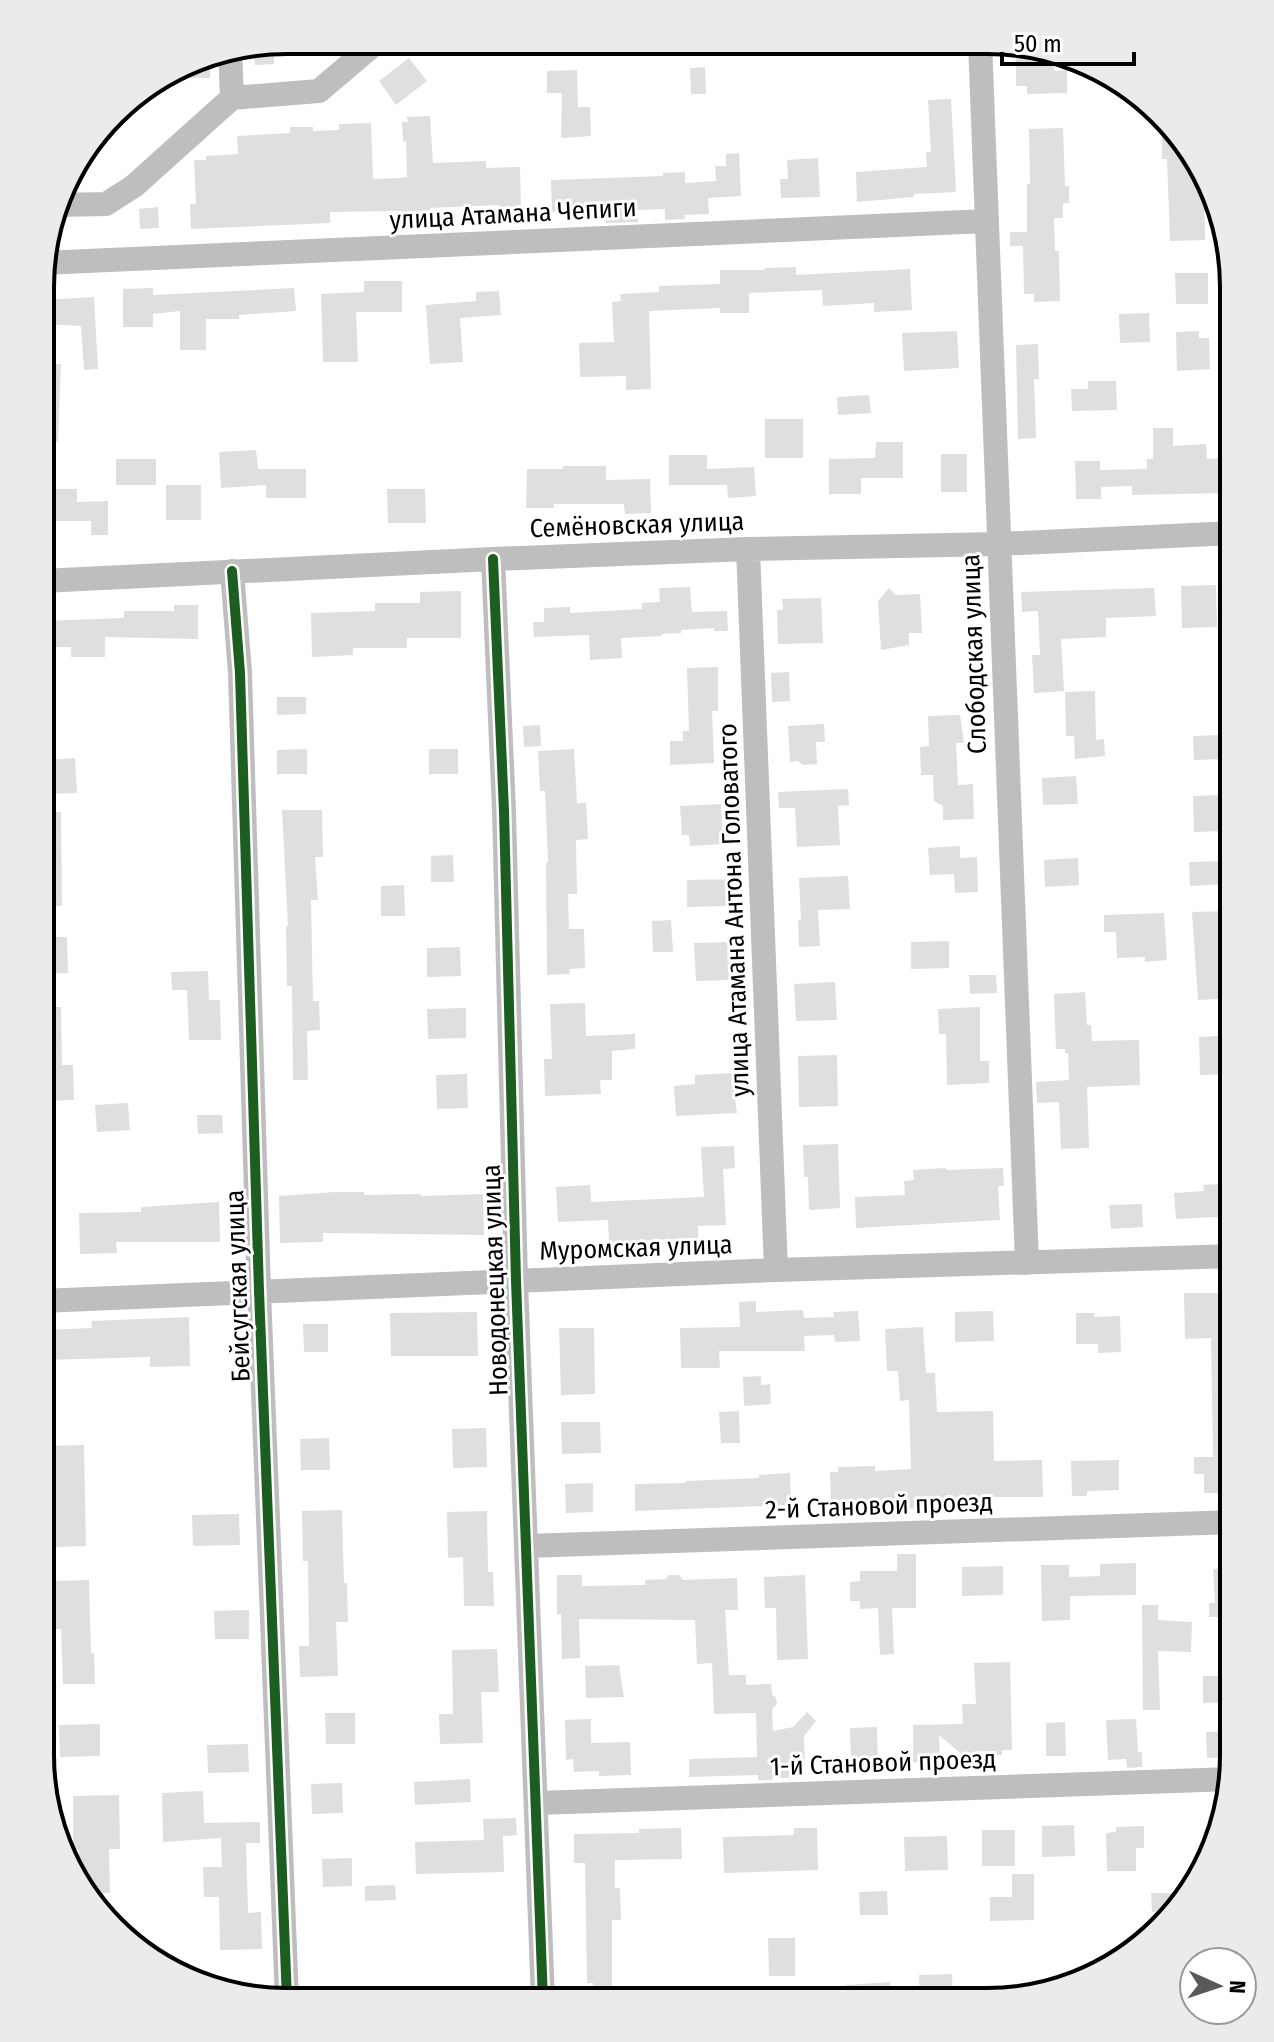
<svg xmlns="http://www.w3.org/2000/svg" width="1274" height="2042" font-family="'Fira Sans Condensed',sans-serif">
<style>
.building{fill:#dfdfdf}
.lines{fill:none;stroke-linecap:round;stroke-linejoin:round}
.minor{stroke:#bebebe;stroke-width:24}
.cycleway-casing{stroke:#fff;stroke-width:15}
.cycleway{stroke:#1b5e20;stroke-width:10}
.labels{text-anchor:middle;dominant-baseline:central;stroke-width:6;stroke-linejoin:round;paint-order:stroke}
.street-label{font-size:26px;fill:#000;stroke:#fff}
.rim{fill:none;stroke:#000;stroke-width:4}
</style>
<rect width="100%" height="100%" fill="#fff"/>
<!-- building -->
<path class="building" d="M290,40H296L297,53L274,54V64L255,65L252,47Z
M1049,54L1053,56L1054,71L1067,70V93L1027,94V86H1016V55Z
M196,58H210V78H161Z
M409,58L427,81L396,105L379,81Z
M705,67L706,94H691L690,68Z
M577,70L578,107H590L591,136L561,138L562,93H547V71Z
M951,99L956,192L914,194V197L857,202L856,172L927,167L926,152H931L928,100Z
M430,116L433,163L486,161V168L520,167L521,211L499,212V205L430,208L431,223L402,224V211L330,212V223L191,229L190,204H196L194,160H206V156L238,154L237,136L290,133V127H313V131L339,130V124L371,123L373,179L401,178L407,177L406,141L403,142L402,122H409L406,117Z
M1162,123L1204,179L1205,240L1170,241L1167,159H1162Z
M1063,128L1065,186H1069V203H1063V218H1054L1055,251H1059L1060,301L1034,302V294H1024L1023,246H1010V232H1027V184H1030L1029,129Z
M739,153L741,196L708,198L709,214L684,215L685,219L665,220V209L637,210L638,222L606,223L605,209L552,212L551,180L663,176V173L685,172V183L716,181L715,166H726V154Z
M818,158L820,197L781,198L780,179H788L787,160Z
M158,207L159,228L140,229L139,209Z
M796,267V275L910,269L912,310L874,312V303L823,306L822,290L749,293V313H720V308L649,311L651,389L626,390V376L580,377L579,343L614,342L612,302L621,301L620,294L659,292V286L720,284V270H765V268Z
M1175,273H1208V304H1176Z
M364,281H402V312H356L358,362H323L321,294L364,292Z
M153,288V295L294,288L296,311L239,315V319H206V350H180V311L153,314V327H123V289Z
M499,291L501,315L460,318L463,362L430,364L426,305L476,301V292Z
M94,297L98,369L84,370L81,326L42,324V300Z
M1149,313L1150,342L1120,343L1119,314Z
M957,331L959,368L904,371L902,333Z
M1199,331V338H1209L1210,369L1177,371L1176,332Z
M1038,344L1039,379H1034L1036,438L1018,439L1016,345Z
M42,364H61L58,442H42Z
M1088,381H1116L1117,410L1072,411L1071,389H1088Z
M869,395L871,413L838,415L837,397Z
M765,419H803V458H765Z
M1153,428H1173V446L1206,444L1207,459L1221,458L1223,493L1132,495V486L1101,487V499H1076L1075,461H1100V470L1147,469V459H1153Z
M876,442H903V478H861V494H829V459L875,458Z
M256,450L258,469H306V498H266V485L221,488L219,452Z
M941,454H967V492H941Z
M669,455H707V469L754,467L756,496L728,498L727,485H669Z
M116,459H156V485H116Z
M563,466H606V480L650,479L651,513L625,514L624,504H554V508H526L527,469H563Z
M166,485H201V520H166Z
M49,489H77V502L108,501V535H91V521H49Z
M387,489H425L426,523H388Z
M1216,585L1217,627L1182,628L1181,586Z
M690,587L692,612L727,611L728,631H714V628L681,630V633L661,634L662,636L621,638L622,658L590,660L589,635L534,637L533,622H544V608L570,607V613L642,609V603L660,602L659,588Z
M889,588L896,595L920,594L922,633H909V645L881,650L878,601Z
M1154,588L1156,616L1106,618V637L1061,639L1064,691L1034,693L1032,655H1040L1038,611L1022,612L1021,592Z
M461,591V638H407V648H353V655L312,657L311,613L375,611V603H420V592Z
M821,598L823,643L778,644L777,610H783L782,599Z
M174,605H198V639L105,637V657H71V647H42V621L124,618V611H174Z
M718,667V711H712L714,763L670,765V741H683V731H689L687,668Z
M789,672L790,701L772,702L771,673Z
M41,690H55L56,732H41Z
M1095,691L1096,740L1104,739L1105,756L1075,759L1074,736H1066L1065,692Z
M277,697H306V714L277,715Z
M960,715L964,743H956L958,785L973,784L974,819L943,820V806L934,801L933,775H921L920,747L929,746L928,716Z
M824,724L825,742H816L817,764L803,765L798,761L790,762L788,726Z
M540,725L541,746L524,747L523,726Z
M1221,735L1222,759L1194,760L1193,736Z
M307,749V774H277V750Z
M429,749H458V774H429Z
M574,749L577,803H586L588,839L576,840L577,894H568L569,929H584L585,968L569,969L570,974L547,975L546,863L548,862L545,791H540L538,751Z
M75,758L77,793L49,794L47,760Z
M1076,776L1078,804L1043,805L1042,778Z
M848,789L849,805L838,806L840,845L797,847L795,808H779L778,792Z
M1223,795L1225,831L1194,832L1193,796Z
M721,804L723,844L690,846L689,835H682L680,806Z
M282,810H322L323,857H315L318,900H311L313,1001H319L320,1030L307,1031L308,1080H293L292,986H287L286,926H288Z
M41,812H61L62,906H41Z
M960,846V858L977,857L978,892L955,893L954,874L930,875L928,848Z
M453,855L454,882H431V856Z
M1078,858L1079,885L1045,887L1044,860Z
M1227,861L1228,884L1190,886L1189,862Z
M848,876L850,909L818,910L820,946L799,947L798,920H801L799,878Z
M740,879V900H728V906L687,907V880Z
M404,885L405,916H381V886Z
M1229,911L1232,998L1198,1000L1192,912Z
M1164,913L1167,960L1145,962V957L1117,958L1116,932H1104V915Z
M671,920L673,952H653L652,921Z
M41,937H67L68,973L41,974Z
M949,941V968L911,969V942Z
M728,942L730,980L696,981L694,943Z
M460,947L461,976L427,977V948Z
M208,971L209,1000H220L221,1040H189L187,990H172L171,972Z
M969,975H996L997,993L970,994Z
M835,982L837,1020L796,1021L794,984Z
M1085,992L1087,1025H1091L1092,1041L1139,1040L1140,1085L1087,1087L1089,1148L1061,1149L1059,1102L1037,1103L1036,1082L1069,1080L1068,1053H1065V1049H1056L1054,994Z
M585,1003L586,1036L635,1034V1049L612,1051V1080H600L601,1094L545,1096L544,1059H552L550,1004Z
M41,1007H61L62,1065H73L74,1100L41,1101Z
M980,1007V1061H989V1083L947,1085L946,1034H939L938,1009Z
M466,1008V1038L428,1039L427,1009Z
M1234,1035V1062H1229L1230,1074L1200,1075L1199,1037Z
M837,1055L838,1106L799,1107L798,1056Z
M732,1073L737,1113L676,1116L674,1086L695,1084V1075Z
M467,1074L468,1108L437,1109L436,1075Z
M128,1103L130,1130L97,1132L95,1105Z
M197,1115H222L223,1133L198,1134Z
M838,1144L840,1208L809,1210L808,1177H804L803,1145Z
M734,1146L735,1168L723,1169L726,1225L698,1226V1238L609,1242L608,1220L558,1222L556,1187L590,1185L591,1202L704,1197L701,1147Z
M946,1168V1170L1003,1168L1004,1186H998L1000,1220L856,1228L855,1197L905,1195L904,1181L914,1180L913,1170Z
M1234,1183V1216L1176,1219L1174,1193L1204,1191L1203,1185Z
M335,1192H364V1195L421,1194V1196L483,1194L484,1235L323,1233V1242L280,1243L279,1196Z
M219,1202L220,1242H116L117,1253L80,1254L79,1213L141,1212V1207Z
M1142,1204L1143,1227L1111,1229L1109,1205Z
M1184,1293H1221V1309H1234V1493H1204V1474H1194V1457H1213L1211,1338L1185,1339Z
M756,1301V1312L803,1310L804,1318L834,1317L833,1312L858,1311L860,1341L835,1342L834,1335L804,1336L805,1351H719L720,1368H681L680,1328L740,1327L739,1302Z
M993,1311L994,1341L955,1342V1312Z
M477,1312L478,1356H391L390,1313Z
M1076,1313H1094V1317L1120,1316L1121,1352L1098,1353V1344H1076Z
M189,1317L190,1366L150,1367V1357L45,1360L44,1330L92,1328L91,1321Z
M303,1324H328V1352H304Z
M923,1327L926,1373H935L937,1412L993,1411L994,1461L1042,1460L1043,1497H992L993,1505L902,1509V1517H887L886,1501L831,1503L830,1472H838V1467L875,1466V1471L911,1469L909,1400L900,1401L898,1371H887L885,1329Z
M559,1328H594L595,1394L561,1395Z
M761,1376V1385L770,1384L771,1404L744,1406L743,1377Z
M739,1411L740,1443H721L719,1412Z
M561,1422H600L601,1453L562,1454Z
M486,1428L487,1467L453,1468L452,1429Z
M329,1438L330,1470H301L300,1439Z
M84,1445L86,1546L55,1547L54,1498H49L48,1446Z
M1119,1460V1490L1087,1491V1496H1072L1071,1461Z
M790,1473L791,1505L635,1511V1484L686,1483V1481L759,1478V1475Z
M593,1483V1512L566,1513L565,1484Z
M342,1510L344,1583H347L348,1622H336L338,1676L300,1677L299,1646H309L308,1561H303L302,1511Z
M487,1511L488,1572H493L494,1606H464L463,1557L448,1558L447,1512Z
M239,1514L240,1545L193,1546L192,1515Z
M897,1554H916V1608H892L894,1654L880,1655L878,1608L860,1609V1601H850V1582L860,1581V1571H897Z
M1136,1563V1595L1070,1596V1620L1042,1621L1041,1565H1069V1577L1100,1576V1564Z
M1003,1566V1595L962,1596V1567Z
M1234,1568L1231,1617H1209V1603H1215L1213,1569Z
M557,1575H582V1586L645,1585V1580L665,1579L669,1575H679L683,1580L737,1578L738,1610H725L729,1675H746V1685L771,1684L772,1694L776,1698L777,1704L772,1709L773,1731L793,1727L807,1712L816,1721L804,1736L805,1767L799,1771L789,1772V1778H772V1780H758V1775L689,1777V1759L757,1757L756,1713L714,1714L712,1663L697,1664L695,1620L579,1619L580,1658L562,1659L561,1614H557Z
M805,1575L808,1659L777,1660L776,1608H765L764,1577Z
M89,1580L91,1653H94L95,1684H63L61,1629H54L52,1581Z
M1142,1605H1158V1620L1192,1622L1191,1652L1158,1651L1160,1710H1143Z
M249,1610V1639H215L214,1611Z
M497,1649L499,1692H481L483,1743L440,1744L439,1714H453L452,1650Z
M1010,1662L1012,1750H1002V1755H998L992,1761L982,1750L971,1762L939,1735L940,1762H913V1725L963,1724L962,1704H976L974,1663Z
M619,1665L624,1697L586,1698L585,1666Z
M1203,1676H1233V1702L1203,1703Z
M325,1713H355V1744H326Z
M591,1719V1743L630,1742L631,1775L599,1776V1771L574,1772L573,1759L566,1760L565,1720Z
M1136,1719L1138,1752H1142V1767L1127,1768L1126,1759L1108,1760L1106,1720Z
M1065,1722L1066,1756H1046V1723Z
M100,1724V1756L60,1757L59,1725Z
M877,1727L878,1763L851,1764L850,1728Z
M1233,1731V1757L1207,1758L1206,1732Z
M248,1744L249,1772L208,1773L207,1745Z
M470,1779L471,1802L415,1805L414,1782Z
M342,1783L343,1813L312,1814L311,1784Z
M203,1791L204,1823L260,1822V1843H246L248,1913L261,1912L262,1949L220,1950L219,1897H204L203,1867H222L221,1838L163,1842L162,1793Z
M119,1795L120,1849H109L110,1893H93L79,1876V1850H73V1796Z
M516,1818L517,1835L503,1836L504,1872L416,1874L415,1842L484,1840L483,1819Z
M1074,1825L1075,1856L1042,1857V1826Z
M1144,1826V1848H1136V1871H1107L1106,1833L1116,1832V1827Z
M681,1828L682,1859L615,1860V1888H620L621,1920H612V2001H594L593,1983H587L585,1863H574V1834L639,1833V1829Z
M794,1828H817L818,1870L724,1873L723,1837L794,1835Z
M982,1830H1015V1866H982Z
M947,1836L948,1870L905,1871L904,1837Z
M352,1858V1886L323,1887L322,1859Z
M1012,1874H1034V1920L990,1921V1897H1012Z
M395,1885L396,1900L365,1901V1886Z
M887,1891L888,1915H860L859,1892Z
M1151,1893H1190L1183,1905L1175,1912H1152Z
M768,1938H795V1976H769Z
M952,1974L953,2002H920L919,1975Z
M890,1982L891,2002H845V1985Z
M390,1986L391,2000H361V1987Z"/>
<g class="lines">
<!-- minor -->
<path class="minor" d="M980,42L1027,1263
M230,51L232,98
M57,205L106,204L134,186L232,98L319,91L379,40
M42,263L987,221
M748,549L776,1270
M493,559L504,811L516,1281L543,2001
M232,571L240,673L259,1291L287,2000
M42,581L493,559L748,549L998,544L1234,533
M41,1301L776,1270L1234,1256
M526,1546L1234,1522
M537,1803L1232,1779"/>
<!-- cycleway casing -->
<g class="cycleway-casing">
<path id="cycleway" d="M493,559L504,811L516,1281L543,2001
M232,571L240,673L259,1291L287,2000"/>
</g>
<!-- cycleway -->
<use href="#cycleway" class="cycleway"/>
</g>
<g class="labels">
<!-- street labels -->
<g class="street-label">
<text transform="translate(513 214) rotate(-3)">улица Атамана Чепиги</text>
<text transform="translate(637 525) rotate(-2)">Семёновская улица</text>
<text transform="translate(974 654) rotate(-92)">Слободская улица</text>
<text transform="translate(734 910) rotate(-92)">улица Атамана Антона Головатого</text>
<text transform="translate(636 1248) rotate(-2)">Муромская улица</text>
<text transform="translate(495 1280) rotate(-92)">Новодонецкая улица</text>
<text transform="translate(238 1286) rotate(-92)">Бейсугская улица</text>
<text transform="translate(879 1506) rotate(-2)">2-й Становой проезд</text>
<text transform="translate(883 1763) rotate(-2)">1-й Становой проезд</text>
</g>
</g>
<!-- crop -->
<path d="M0 0H1274V2042H0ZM287 54H987A233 233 0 0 1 1220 287V1755A233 233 0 0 1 987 1988H287A233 233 0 0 1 54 1755V287A233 233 0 0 1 287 54Z" fill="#ebebeb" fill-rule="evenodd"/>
<path class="rim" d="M287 54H987A233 233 0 0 1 1220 287V1755A233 233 0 0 1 987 1988H287A233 233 0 0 1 54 1755V287A233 233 0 0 1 287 54Z"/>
<!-- north arrow -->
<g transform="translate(1218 1986) rotate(93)"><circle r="38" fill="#ffffff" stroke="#999999" stroke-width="2"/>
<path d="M0-6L14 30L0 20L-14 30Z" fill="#595959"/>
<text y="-12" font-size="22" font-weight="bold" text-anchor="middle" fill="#000000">N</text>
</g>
<!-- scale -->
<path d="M1002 52v12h132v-12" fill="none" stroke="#000000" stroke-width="4"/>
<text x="1014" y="52" font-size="24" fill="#000000" stroke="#ffffff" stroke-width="6" paint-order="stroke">50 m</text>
</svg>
